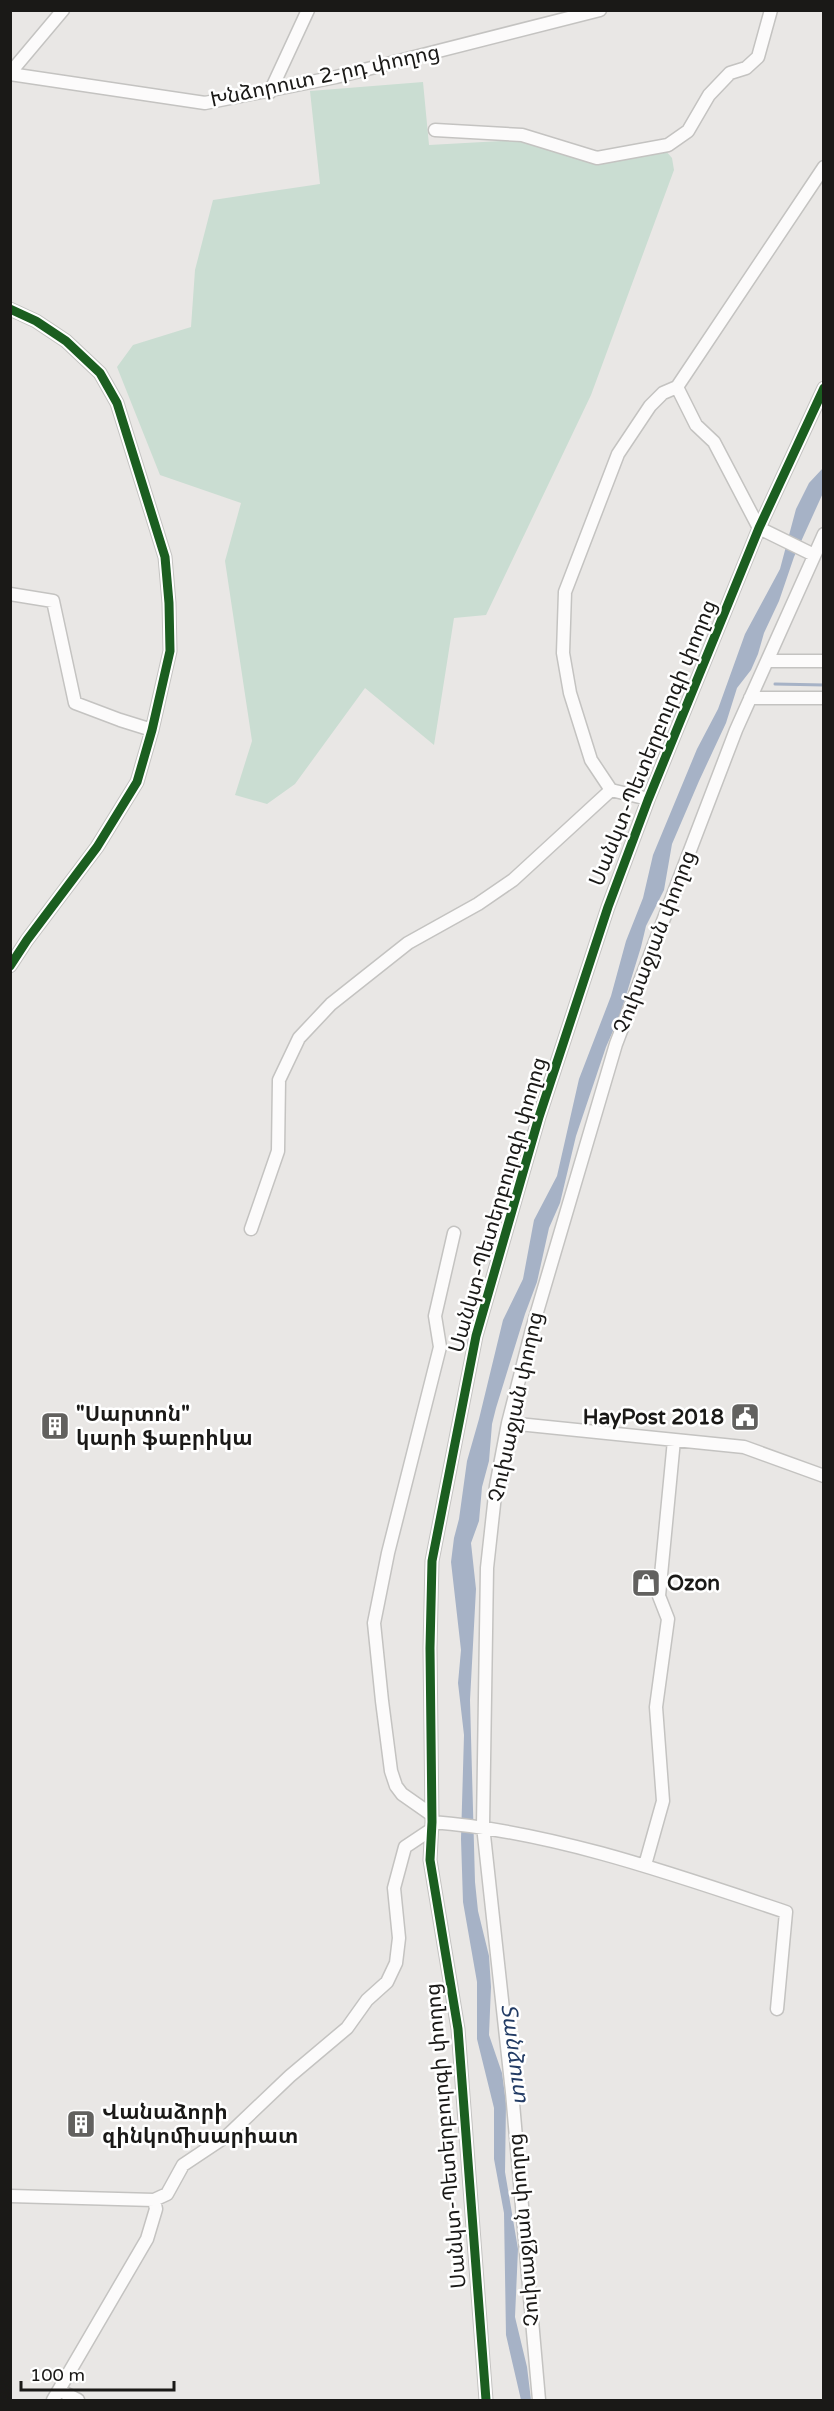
<svg xmlns="http://www.w3.org/2000/svg" width="834" height="2411" font-family="'Varela Round','Noto Sans Armenian',sans-serif">
<style>
.green{fill:#caddd2}
.water{fill:#a6b2c6}
.lines{fill:none;stroke-linecap:round;stroke-linejoin:round}
.stream{stroke:#a6b2c6;stroke-width:3}
.minor-casing{stroke:#c4c3c1;stroke-width:15}
.minor{stroke:#fcfbfb;stroke-width:12}
.cycleway-casing{stroke:#fff;stroke-width:13}
.cycleway{stroke:#1b5e20;stroke-width:9}
.labels{text-anchor:middle;dominant-baseline:central;stroke-width:5;stroke-linejoin:round;paint-order:stroke}
.street-label{font-size:21px;fill:#1a1917;stroke:#fff}
.poi-label{font-size:21px;font-weight:bold;fill:#1a1917;stroke:#fff;text-anchor:start}
.water-label{font-size:22px;font-style:italic;fill:#223b64;stroke:#fff}
</style>
<rect width="100%" height="100%" fill="#e9e7e5"/>
<!-- green -->
<path class="green" d="M423,82L429,145L520,140L598,163L665,150L672,158L674,170L591,395L486,615L454,618L434,745L365,688L295,784L267,804L235,795L252,741L225,561L241,503L160,475L117,367L133,345L191,327L195,270L213,200L320,184L310,91Z"/>
<!-- water -->
<path class="water" d="M823,468V493L794,557L779,601L764,633L758,654L751,670L737,688L726,723L699,781L672,844L664,890L646,926L641,947L620,1015L606,1047L576,1136L560,1203L549,1228L537,1282L525,1314L496,1408L492,1424L489,1461L482,1487L479,1521L471,1543L476,1589L470,1700L475,1882L478,1911L489,1956L491,1987L489,2035L502,2073L506,2103L505,2172L518,2249L515,2317L527,2367L531,2400H521L506,2335L504,2213L494,2159V2108L477,2039V1982L463,1902L461,1839L464,1735L458,1683L461,1650L451,1562L454,1538L459,1519L467,1461L479,1419L503,1320L523,1279L534,1220L557,1176L579,1079L611,996L626,941L643,898L653,855L697,749L718,709L745,634L780,569L796,509L809,483Z"/>
<g class="lines">
<!-- stream -->
<path class="stream" d="M775,684L824,685"/>
<!-- minor casing -->
<g class="minor-casing">
<path id="minor" d="M10,73L63,10
M10,74L205,103L336,77L600,10
M270,92L308,10
M435,130L522,135L597,158L668,145L688,131L709,95L730,73L746,68L758,57L771,10
M10,309L36,321L66,341L100,373L117,403L165,557L169,603L170,651L152,730L137,782L97,847L27,940L10,966
M814,555L759,528L714,442L696,425L677,387L824,167
M10,594L53,601L75,703L120,720L152,730
M767,661H824
M750,698H824
M648,799L611,790L591,760L570,693L563,653L565,592L618,454L650,406L663,393L677,387
M251,1229L278,1151L279,1080L299,1038L331,1004L408,943L478,904L513,880L611,790
M508,1423L744,1447L824,1476
M432,1815L402,1794L396,1786L391,1771L382,1701L374,1623L388,1553L440,1347L435,1316L454,1233
M432,1822C551,1831 673,1874 786,1912L777,2009
M645,1865L663,1801L656,1707L668,1619L659,1596L674,1440
M10,2196L154,2200L167,2194L183,2165L228,2135L290,2076L347,2028L367,2000L387,1982L396,1963L399,1938L394,1888L405,1847L432,1829
M59,2390L78,2400
M53,2400L147,2239L156,2209L154,2200
M486,2400L458,2029L430,1860L432,1822L430,1648L432,1561L476,1336L539,1117L608,907L648,800L759,528L824,388
M539,2400L512,2092L483,1826L487,1568L496,1486L508,1423L532,1329L616,1044L736,730L824,534"/>
</g>
<!-- minor -->
<use href="#minor" class="minor"/>
<!-- cycleway casing -->
<g class="cycleway-casing">
<path id="cycleway" d="M10,309L36,321L66,341L100,373L117,403L165,557L169,603L170,651L152,730L137,782L97,847L27,940L10,966
M486,2400L458,2029L430,1860L432,1822L430,1648L432,1561L476,1336L539,1117L608,907L648,800L759,528L824,388"/>
</g>
<!-- cycleway -->
<use href="#cycleway" class="cycleway"/>
</g>
<!-- icons -->
<defs>
<g id="civic-square" transform="scale(1.5)"><rect x="-9" y="-9" width="18" height="18" rx="4" fill="#62615f" stroke="#fff"/><path d="M-.6-6.5H3V-4.5H.6V-3L4-1V1h2V6H-6V1h2V-1L-.6-3ZM-1.2 2.5V6h2.4V2.5Z" fill="#fff"/></g>
<g id="building-square" transform="scale(1.5)"><rect x="-9" y="-9" width="18" height="18" rx="4" fill="#62615f" stroke="#fff"/><path d="M-4-6H4V6H1V3H-1V6H-4ZM-2.5-4.3h1.7v1.8h-1.7ZM.8-4.3h1.7v1.8H.8ZM-2.5-1h1.7V.8h-1.7ZM.8-1h1.7V.8H.8Z" fill="#fff"/></g>
<g id="shop-square" transform="scale(1.5)"><rect x="-9" y="-9" width="18" height="18" rx="4" fill="#62615f" stroke="#fff"/><path d="M-5-2.5h2.3a2.7 3.5 0 0 1 5.4 0H5L5.5 6h-11ZM-1.5-2.5h3a1.5 2.3 0 0 0-3 0Z" fill="#fff"/></g>
</defs>
<g fill-rule="evenodd">
<use href="#civic-square" x="745" y="1417"/>
<use href="#building-square" x="55" y="1426"/>
<use href="#shop-square" x="646" y="1583"/>
<use href="#building-square" x="81" y="2124"/>
</g>
<g class="labels">
<!-- street labels -->
<g class="street-label">
<text transform="translate(325 76) rotate(-12)">Խնձորուտ 2-րդ փողոց</text>
<text transform="translate(653 743) rotate(-68)">Սանկտ-Պետերբուրգի փողոց</text>
<text transform="translate(655 942) rotate(-69)">Չուխաջյան փողոց</text>
<text transform="translate(498 1205) rotate(-74)">Սանկտ-Պետերբուրգի փողոց</text>
<text transform="translate(516 1407) rotate(-78)">Չուխաջյան փողոց</text>
<text transform="translate(446 2136) rotate(-95)">Սանկտ-Պետերբուրգի փողոց</text>
<text transform="translate(524 2230) rotate(-95)">Չուխաջյան փողոց</text>
</g>
<!-- poi labels -->
<g class="poi-label">
<text x="76" y="1414">"Սարտոն"<tspan x="76" dy="24">կարի ֆաբրիկա</tspan></text>
<text x="724" y="1417" text-anchor="end">HayPost 2018</text>
<text x="667" y="1583">Ozon</text>
<text x="102" y="2112">Վանաձորի<tspan x="102" dy="24">զինկոմիսարիատ</tspan></text>
</g>
<!-- water labels -->
<g class="water-label">
<text transform="translate(515 2053) rotate(82)">Տանձուտ</text>
</g>
</g>
<!-- border -->
<rect width="834" height="2411" fill="none" stroke="#1a1917" stroke-width="24"/>
<!-- scale -->
<path d="M21 2381v9h153v-9" fill="none" stroke="#1a1917" stroke-width="3"/>
<text x="30" y="2381" font-size="18" fill="#1a1917" stroke="#ffffff" stroke-width="4.5" paint-order="stroke">100 m</text>
</svg>
